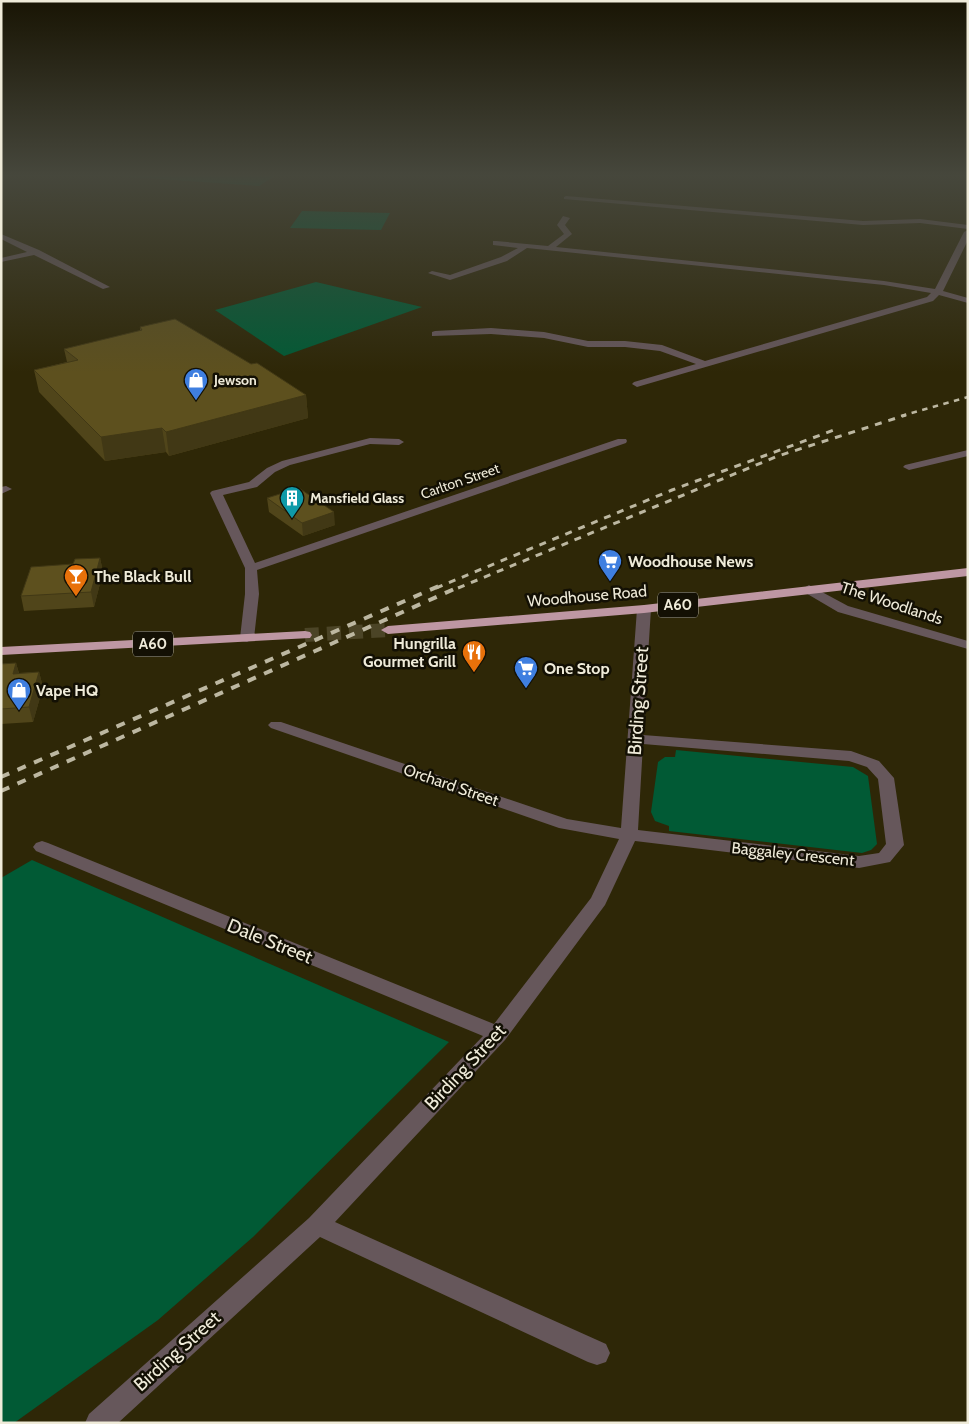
<svg xmlns="http://www.w3.org/2000/svg" width="969" height="1424" font-family="Cabin,sans-serif">
<style>
.green{fill:#015a35}
.lines{fill:none;stroke-linecap:round;stroke-linejoin:round}
.highway-tunnel{stroke:#4b4426;stroke-width:14;stroke-dasharray:14 8;stroke-linecap:butt}
.minor{fill:#66575b;fill-rule:evenodd}
.highway{fill:#be97a3;fill-rule:evenodd}
.rail-far2{stroke:#bcb7a1;stroke-width:2.5;stroke-dasharray:5.5 5.5;stroke-linecap:butt}
.rail-far1{stroke:#bcb7a1;stroke-width:3;stroke-dasharray:7 7;stroke-linecap:butt}
.rail{stroke:#bcb7a1;stroke-width:4;stroke-dasharray:9 9;stroke-linecap:butt}
.wall{fill:#50451a}
.shaded-wall{fill:#413815}
.building{fill:#5d501e;stroke:#413815}
.labels{text-anchor:middle;dominant-baseline:central;stroke-width:5;stroke-linejoin:round;paint-order:stroke}
.far-poi-label{font-size:14px;font-weight:bold;fill:#efebd9;stroke:#131004;text-anchor:start}
.far-street-label{font-size:14px;fill:#efebd9;stroke:#131004}
.shield{fill:#131004;stroke:#ada999;stroke-width:1}
.shield-label{font-size:15px;font-weight:bold;fill:#efebd9}
.poi-label{font-size:16px;font-weight:bold;fill:#efebd9;stroke:#131004;text-anchor:start}
.street-label{font-size:16px;fill:#efebd9;stroke:#131004}
.near-street-label{font-size:19px;fill:#efebd9;stroke:#131004}
</style>
<rect width="100%" height="100%" fill="#2e2707"/>
<!-- green -->
<path class="green" d="M87,174H278L259,186Z
M302,211L390,213L381,230L290,228Z
M316,282L422,307L284,356L215,310Z
M676,750L853,767L868,776L877,844L871,850L862,853L669,831V826L655,821L651,812L658,762L665,757H675Z
M32,860L449,1042L253,1237L158,1320L14,1423H1V878Z"/>
<g class="lines">
<!-- highway-tunnel -->
<path class="highway-tunnel" d="M305,635L388,630"/>
<!-- minor -->
<path class="minor" d="M566,196L863,221L920,219L968,225V229L920,223L863,225L564,199V197Z
M563,216L570,218L565,225L572,234L556,247L884,281L935,289L964,232L968,230V240L943,291L968,298V303L939,295L933,301L637,387L632,384L634,382L696,364L660,351L625,347H588L544,338L491,334L432,336V332L435,331L491,328L544,332L588,341H625L662,345L705,361L927,297L931,293L884,285L527,248L507,261L450,280L428,273L432,271L450,275L501,257L518,248L493,245V241H496L548,246L564,234L557,225Z
M1,234L39,250L110,287L103,289L34,255L1,262V258L27,252L1,239Z
M370,438L399,439L404,442L399,445L370,444L290,465L275,472L257,487L223,495L255,563L618,439H626L627,441L626,443L257,570L259,594L254,638L247,642L242,641L240,638L245,594V568L210,493L212,491L249,482L267,468L282,461Z
M968,450V456L909,470L903,467L905,465Z
M6,486L12,489L1,494V487Z
M809,585L848,606L968,641V649L838,612L804,592L802,589Z
M644,605L651,609L643,735L851,751L879,761L894,778L904,845L890,862L859,868L635,841L605,905L505,1040L335,1222L606,1344L610,1353L606,1362L597,1365L588,1362L320,1237L118,1423H85L89,1414L309,1218L483,1036L36,851L33,847L36,843L42,841L48,843L494,1024L591,898L619,839L559,828L271,728L268,725L271,722H281L567,819L621,828L637,609ZM643,744L849,761L867,767L878,779L886,844L879,853L859,856L638,830Z"/>
<!-- highway -->
<path class="highway" d="M968,568V576L644,613L388,634L381,630L388,626L644,605Z
M305,631L310,632L312,635L310,638L1,655V647Z"/>
<!-- rail-far2 -->
<path class="rail-far2" d="M901,416L968,397"/>
<!-- rail-far1 -->
<path class="rail-far1" d="M436,588L672,490L834,430
M458,588L778,456L906,415"/>
<!-- rail -->
<path class="rail" d="M1,777L439,586
M1,791L461,586"/>
</g>
<!-- wall -->
<path class="wall" d="M140,327L251,364L306,395L308,418L169,456L166,452L105,461L39,392L34,370L67,362L64,349L140,331Z
M267,498L335,525L303,536L269,512Z
M100,558L103,572L94,607L24,611L21,596L73,564Z
M16,663L19,673L39,672L43,687L33,722L1,724V664Z"/>
<!-- shaded-wall -->
<path class="shaded-wall" d="M306,395L308,418L169,456L166,432Z
M162,428L166,452L105,461L101,437Z
M334,512L335,525L303,536L302,523Z
M100,558L103,572L94,607L91,592Z
M16,663L20,678L13,674Z
M39,672L43,687L33,722L29,707Z"/>
<!-- building -->
<path class="building" d="M175,319L251,364L257,363L306,395L166,432L162,428L101,437L34,370L78,360L64,349L142,330L140,327Z
M299,488L334,512L302,523L267,498Z
M100,558L91,592L21,596L31,567L73,564L75,559Z
M16,663L13,674L39,672L29,707L1,709V664Z"/>
<!-- sky -->
<linearGradient id="sky" x2="0" y2="1"><stop stop-color="#191504"/><stop offset="0.47" stop-color="#46473c"/><stop offset="1" stop-color="#46473c" stop-opacity="0"/></linearGradient>
<rect width="969" height="373" fill="url(#sky)"/>
<!-- icons -->
<defs>
<g id="shop-pin" transform="scale(1.25)"><path d="M0 17L-7.5 6A9.5 9.5 0 1 1 7.5 6Z" fill="#3f7fe0" stroke="#131004"/><path d="M-5-2.5h2.3a2.7 3.5 0 0 1 5.4 0H5L5.5 6h-11ZM-1.5-2.5h3a1.5 2.3 0 0 0-3 0Z" fill="#fff"/></g>
<g id="building-pin" transform="scale(1.25)"><path d="M0 17L-7.5 6A9.5 9.5 0 1 1 7.5 6Z" fill="#0f9aa8" stroke="#131004"/><path d="M-4-6H4V6H1V3H-1V6H-4ZM-2.5-4.3h1.7v1.8h-1.7ZM.8-4.3h1.7v1.8H.8ZM-2.5-1h1.7V.8h-1.7ZM.8-1h1.7V.8H.8Z" fill="#fff"/></g>
<g id="supermarket-pin" transform="scale(1.25)"><path d="M0 17L-7.5 6A9.5 9.5 0 1 1 7.5 6Z" fill="#3f7fe0" stroke="#131004"/><path d="M-6-5.5h2.5l.6 2H6L4.5 2H-2.5L-4.4-4H-6ZM-1.5 3.2a1.3 1.3 0 1 0 .1 0ZM3 3.2a1.3 1.3 0 1 0 .1 0Z" fill="#fff"/></g>
<g id="bar-pin" transform="scale(1.25)"><path d="M0 17L-7.5 6A9.5 9.5 0 1 1 7.5 6Z" fill="#e8710a" stroke="#131004"/><path d="M-6-5H6L.8 .8V4.5H3.5V6h-7V4.5H-.8V.8Z" fill="#fff"/></g>
<g id="restaurant-pin" transform="scale(1.25)"><path d="M0 17L-7.5 6A9.5 9.5 0 1 1 7.5 6Z" fill="#e8710a" stroke="#131004"/><path d="M-5-6h1v4h1v-4h1v4h1v-4h1v5L-1.5 .5V6h-2V.5L-5-1ZM5-6V6H3V1.5H1.5Q1.5-4 5-6Z" fill="#fff"/></g>
</defs>
<g fill-rule="evenodd">
<use href="#shop-pin" x="196" y="380"/>
<use href="#building-pin" x="292" y="498"/>
<use href="#supermarket-pin" x="610" y="561"/>
<use href="#bar-pin" x="76" y="576"/>
<use href="#restaurant-pin" x="474" y="652"/>
<use href="#supermarket-pin" x="526" y="668"/>
<use href="#shop-pin" x="19" y="690"/>
</g>
<g class="labels">
<!-- far-poi labels -->
<g class="far-poi-label">
<text x="214" y="380">Jewson</text>
<text x="310" y="498">Mansfield Glass</text>
</g>
<!-- far-street labels -->
<g class="far-street-label">
<text transform="translate(460 481) rotate(-19)">Carlton Street</text>
</g>
<!-- shield labels -->
<g class="shield">
<rect x="658" y="592.5" width="40" height="25" rx="4"/>
<rect x="133" y="631.5" width="40" height="25" rx="4"/>
</g>
<g class="shield-label">
<text x="678" y="605">A60</text>
<text x="153" y="644">A60</text>
</g>
<!-- poi labels -->
<g class="poi-label">
<text x="628" y="561">Woodhouse News</text>
<text x="94" y="576">The Black Bull</text>
<text x="456" y="643" text-anchor="end">Hungrilla<tspan x="456" dy="18">Gourmet Grill</tspan></text>
<text x="544" y="668">One Stop</text>
<text x="36" y="690">Vape HQ</text>
</g>
<!-- street labels -->
<g class="street-label">
<text transform="translate(587 596) rotate(-5)">Woodhouse Road</text>
<text transform="translate(892 603) rotate(18)">The Woodlands</text>
<text transform="translate(451 785) rotate(19)">Orchard Street</text>
<text transform="translate(793 854) rotate(6)">Baggaley Crescent</text>
</g>
<!-- near-street labels -->
<g class="near-street-label">
<text transform="translate(638 701) rotate(-86)">Birding Street</text>
<text transform="translate(270 941) rotate(22)">Dale Street</text>
<text transform="translate(465 1067) rotate(-47)">Birding Street</text>
<text transform="translate(177 1351) rotate(-42)">Birding Street</text>
</g>
</g>
<!-- border -->
<rect width="969" height="1424" fill="none" stroke="#efebd9" stroke-width="5"/>
</svg>
